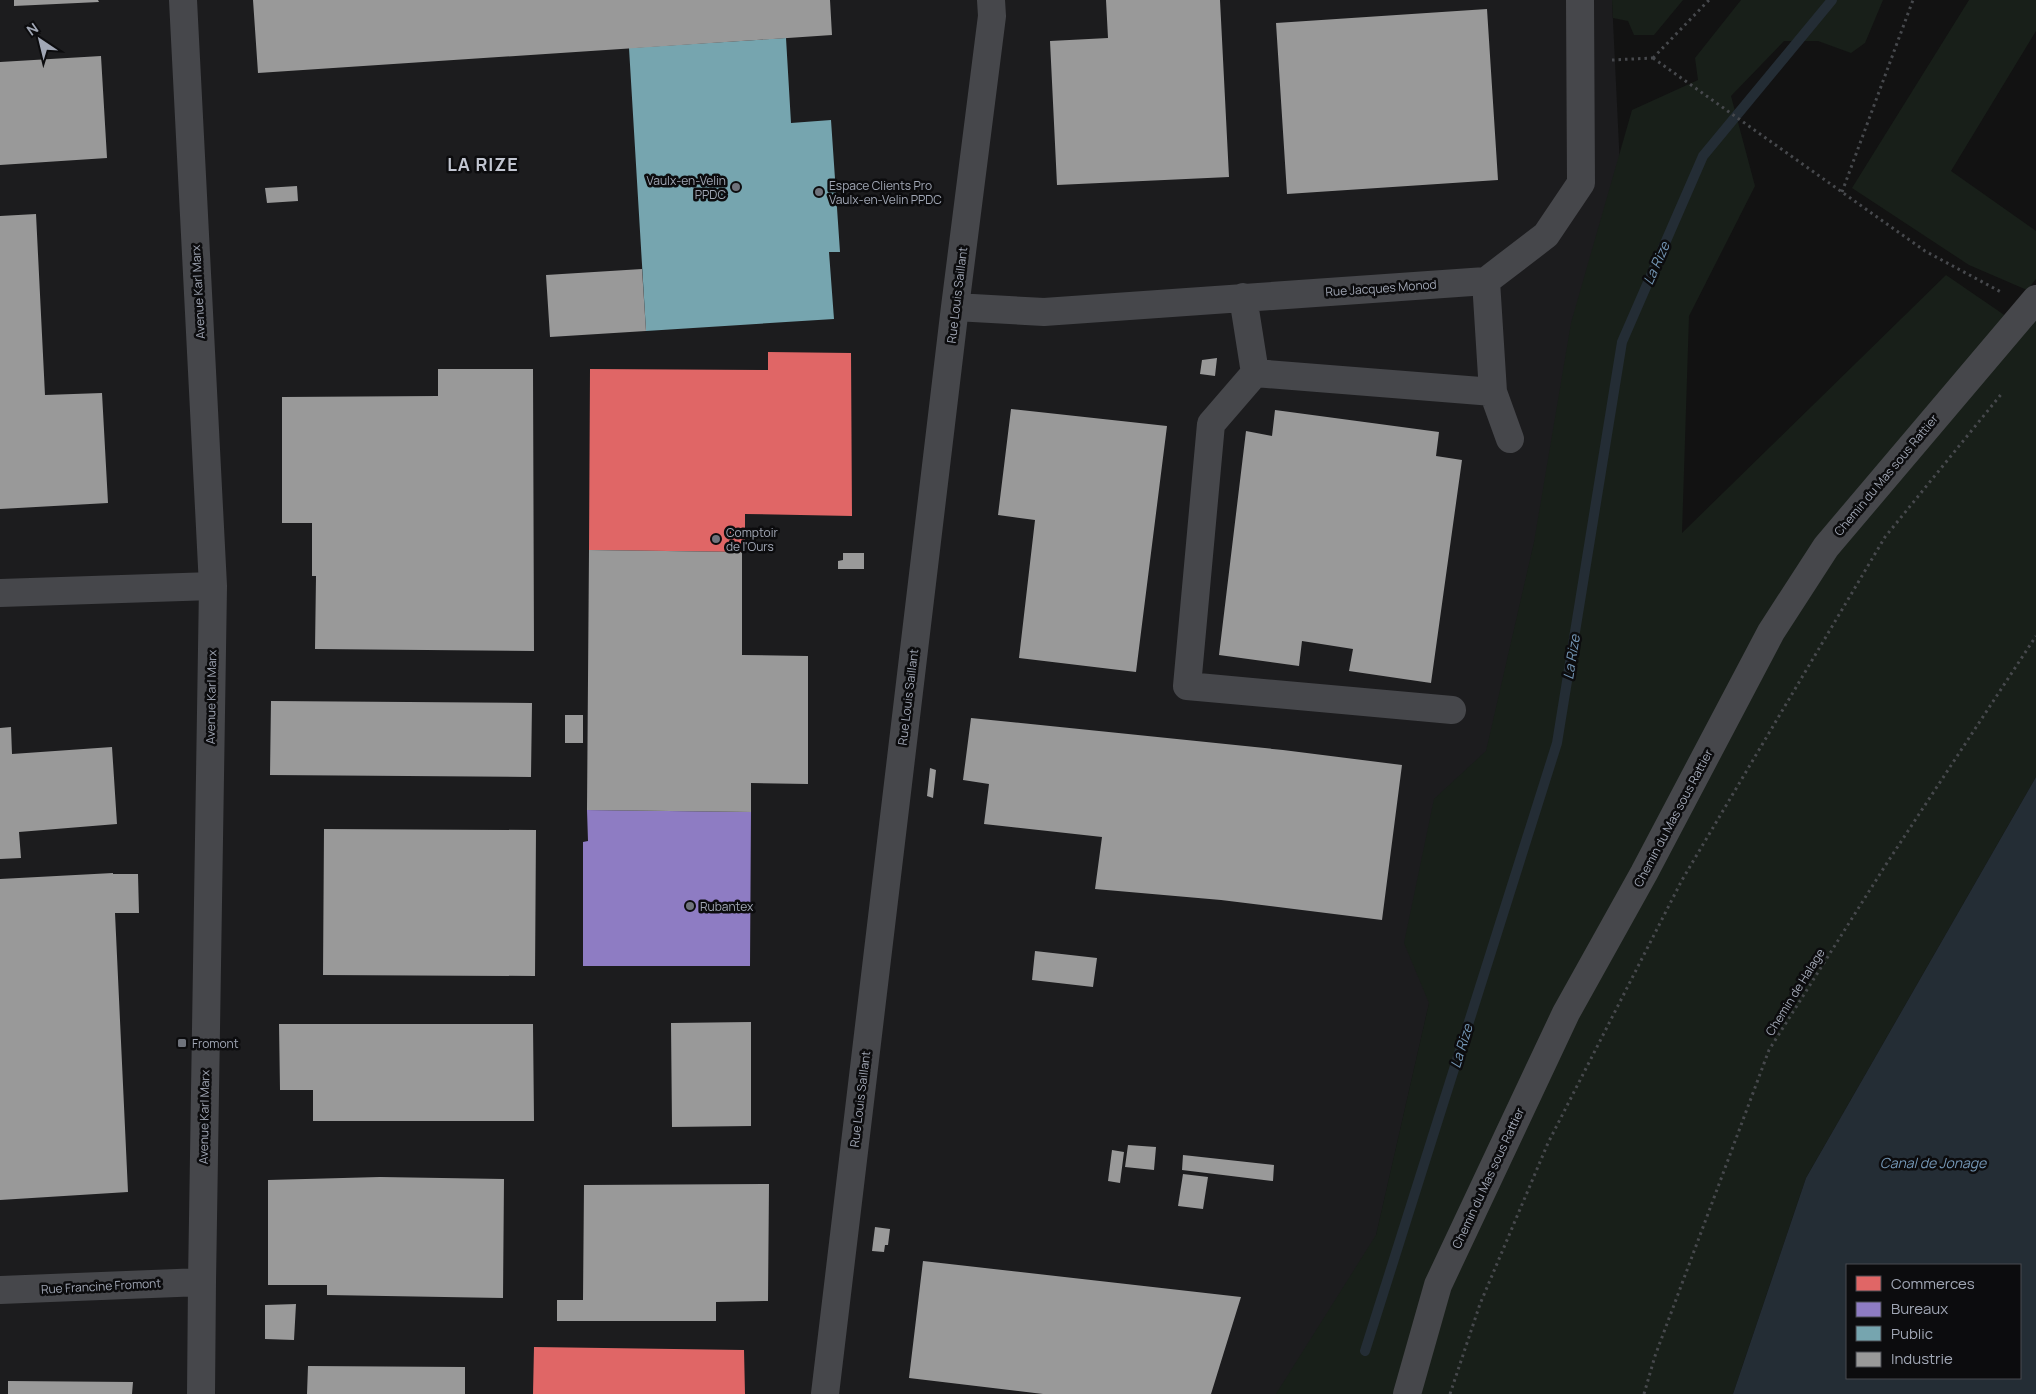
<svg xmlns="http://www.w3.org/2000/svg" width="2036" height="1394" font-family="Manrope,sans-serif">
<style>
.built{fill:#1c1c1e}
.green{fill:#181f19}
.water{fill:#242d35;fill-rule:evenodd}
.shops{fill:#e06666}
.offices{fill:#8e7cc3}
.public{fill:#76a5af}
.industry{fill:#999}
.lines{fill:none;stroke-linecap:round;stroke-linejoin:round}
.stream{stroke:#242d35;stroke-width:10}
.path{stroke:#47494d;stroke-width:3;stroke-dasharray:2.5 4;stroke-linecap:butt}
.minor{stroke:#46474b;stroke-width:28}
.poi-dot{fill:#6f737c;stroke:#0c0c0e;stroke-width:2}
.labels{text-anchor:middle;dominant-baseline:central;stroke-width:5;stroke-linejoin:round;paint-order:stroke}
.poi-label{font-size:12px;fill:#a1a7b5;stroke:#0c0c0e;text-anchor:start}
.street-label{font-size:12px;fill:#a1a7b5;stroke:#0c0c0e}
.water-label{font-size:14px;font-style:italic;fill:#7496b5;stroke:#0c0c0e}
.district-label{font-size:18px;font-weight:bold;letter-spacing:1px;fill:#c2c6d1;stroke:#0c0c0e}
</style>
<rect width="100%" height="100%" fill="#121212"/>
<!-- built -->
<path class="built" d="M0,0H1612L1620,167L1340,1394H0Z"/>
<!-- green -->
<path class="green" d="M1612,0H1683L1654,35H1634L1628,21L1613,18Z
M1741,0H1883L1865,43L1851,53L1818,41H1784L1731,96L1755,186L1689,316L1682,533L1946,275L2016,323L2036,299V777L1806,1178L1733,1394H1276L1376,1235L1429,1003L1404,943L1434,799L1486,751L1534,542L1571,323L1632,110L1698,80L1695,58Z
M1969,0H2036V31L1951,171L2036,231V279L2027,290L1969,265L1852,188Z"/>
<!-- water -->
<path class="water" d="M2036,777V1394H1733L1806,1178ZM1847,1265H2020V1378H1847Z"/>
<!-- shops -->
<path class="shops" d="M768,352L851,353L852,516L745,514V552L589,550L590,369L768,370Z
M534,1347L744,1350L745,1394H533Z"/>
<!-- offices -->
<path class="offices" d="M587,810L751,812L750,966H583V842L588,841Z"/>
<!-- public -->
<path class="public" d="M786,38L791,123L831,120L840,252H829L834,319L646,331L629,48Z"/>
<!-- industry -->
<path class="industry" d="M14,0H98L99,2L14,6Z
M253,0H830L832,35L258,73Z
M1106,0H1220L1229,177L1057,185L1050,41L1108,38Z
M1487,9L1498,180L1287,194L1276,23Z
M101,56L107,158L0,165V62Z
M297,186L298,201L267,203L265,188Z
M36,214L45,395L102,393L108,503L0,509V216Z
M642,269L646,331L550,337L546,275Z
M1217,358L1215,376L1200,374L1202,360Z
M438,369H533L534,651L315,649L316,576H312V523H282V397L438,396Z
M1011,409L1167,426L1136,672L1019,658L1035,520L998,515Z
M1275,410L1439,432L1436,456L1462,460L1431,683L1349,671L1353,649L1302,641L1299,666L1219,655L1246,431L1272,436Z
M589,550L742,552V655L808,656V784L751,783V812L587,810Z
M843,553H864V569H838V561L843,560Z
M271,701L532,703L531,777L270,775Z
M565,715H583V743H565Z
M971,718L1283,750L1402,765L1382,920L1221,900L1095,889L1102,837L984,824L989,784L963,780Z
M11,727L12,754L112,747L117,824L19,832L21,858L0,859V728Z
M930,768L936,770L933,798L927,796Z
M324,829L536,830L535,976L323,975Z
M113,873V874H138L139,913H115L128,1192L0,1200V879Z
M1035,951L1097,958L1093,987L1032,980Z
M751,1022V1126L672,1127L671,1023Z
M279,1024H533L534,1121H313V1090H280Z
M1128,1145L1156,1147L1154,1170L1125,1167Z
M1112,1150L1124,1152L1120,1183L1108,1181Z
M1183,1155L1274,1165L1273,1181L1182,1170Z
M1183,1174L1208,1177L1203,1209L1178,1206Z
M380,1177L504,1179L503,1298L327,1295V1285H268V1180Z
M769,1184L768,1301L716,1302V1321H557V1300H583L584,1185Z
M875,1227L890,1229L888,1245H885L884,1252L872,1251Z
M923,1261L1241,1297L1211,1394H1043L909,1378Z
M296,1304L294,1340L265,1339V1305Z
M308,1366L465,1367V1394H307Z
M8,1381L133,1382L132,1394H8Z"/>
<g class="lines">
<!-- stream -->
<path class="stream" d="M1365,1351L1557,743L1622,342L1703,156L1832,0"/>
<!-- path -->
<path class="path" d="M1653,58L1925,251L2001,292
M1653,58L1709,0
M1612,60L1653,58
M1842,192L1913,0
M1450,1394L1480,1304L1548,1143L1682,880L1885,537L2003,392
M1644,1394L1655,1356L1769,1050L1885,866L2036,636"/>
<!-- minor -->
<path class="minor" d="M183,0L213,586L202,1282L201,1394
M1243,297L1255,373L1493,392L1486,281
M955,307L1044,312L1486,281L1546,235L1581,183L1580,0
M1255,373L1211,424L1187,686L1452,710
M1493,392L1510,439
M0,593L213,586
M0,1290L202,1282
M825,1394L955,307L992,16L991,0
M1407,1394L1438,1285L1566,1013L1644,873L1771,632L1826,547L2036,299"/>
</g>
<!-- markers -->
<g class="poi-dot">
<circle cx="736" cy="187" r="5"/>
<circle cx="819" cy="192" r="5"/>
<circle cx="716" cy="539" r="5"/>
<circle cx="690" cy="906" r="5"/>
<rect x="177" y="1038" width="10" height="10" rx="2.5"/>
</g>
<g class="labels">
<!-- poi labels -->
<g class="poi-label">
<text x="726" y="180" text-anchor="end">Vaulx-en-Velin<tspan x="726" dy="14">PPDC</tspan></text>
<text x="829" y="185">Espace Clients Pro<tspan x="829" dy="14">Vaulx-en-Velin PPDC</tspan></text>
<text x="726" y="532">Comptoir<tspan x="726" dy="14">de l'Ours</tspan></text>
<text x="700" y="906">Rubantex</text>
<text x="192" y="1043">Fromont</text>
</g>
<!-- street labels -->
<g class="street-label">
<text transform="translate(1381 288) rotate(-4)">Rue Jacques Monod</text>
<text transform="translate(198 292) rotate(-93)">Avenue Karl Marx</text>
<text transform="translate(957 295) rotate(-83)">Rue Louis Saillant</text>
<text transform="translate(1886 475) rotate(-50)">Chemin du Mas sous Rattier</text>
<text transform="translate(211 697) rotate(-89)">Avenue Karl Marx</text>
<text transform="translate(908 697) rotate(-83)">Rue Louis Saillant</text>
<text transform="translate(1673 818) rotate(-62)">Chemin du Mas sous Rattier</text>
<text transform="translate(1795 992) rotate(-58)">Chemin de Halage</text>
<text transform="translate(860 1099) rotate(-83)">Rue Louis Saillant</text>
<text transform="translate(204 1117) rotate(-89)">Avenue Karl Marx</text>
<text transform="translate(1488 1178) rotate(-65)">Chemin du Mas sous Rattier</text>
<text transform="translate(101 1286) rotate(-3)">Rue Francine Fromont</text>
</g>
<!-- water labels -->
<g class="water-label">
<text transform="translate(1656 263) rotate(-66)">La Rize</text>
<text transform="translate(1571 657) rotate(-81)">La Rize</text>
<text transform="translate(1461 1046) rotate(-73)">La Rize</text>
<text x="1933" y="1162">Canal de Jonage</text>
</g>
<!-- district labels -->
<g class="district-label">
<text x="483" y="164">LA RIZE</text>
</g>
</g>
<!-- legend -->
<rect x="1846" y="1264" width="175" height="115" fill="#0c0c0e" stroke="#484a51"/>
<rect x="1856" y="1276" width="25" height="15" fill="#e06666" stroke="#484a51"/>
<text x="1891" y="1289" font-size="15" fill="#a1a7b5">Commerces</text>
<rect x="1856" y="1302" width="25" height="15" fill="#8e7cc3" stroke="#484a51"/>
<text x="1891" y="1314" font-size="15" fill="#a1a7b5">Bureaux</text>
<rect x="1856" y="1326" width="25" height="15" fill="#76a5af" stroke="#484a51"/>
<text x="1891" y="1339" font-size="15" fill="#a1a7b5">Public</text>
<rect x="1856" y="1352" width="25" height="15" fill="#999999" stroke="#484a51"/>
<text x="1891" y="1364" font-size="15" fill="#a1a7b5">Industrie</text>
<!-- north arrow -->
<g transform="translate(40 40) rotate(325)" stroke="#0c0c0e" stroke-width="4" paint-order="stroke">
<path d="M0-4L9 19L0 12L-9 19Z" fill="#a1a7b5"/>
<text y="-8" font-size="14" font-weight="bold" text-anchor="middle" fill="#a1a7b5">N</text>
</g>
</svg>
